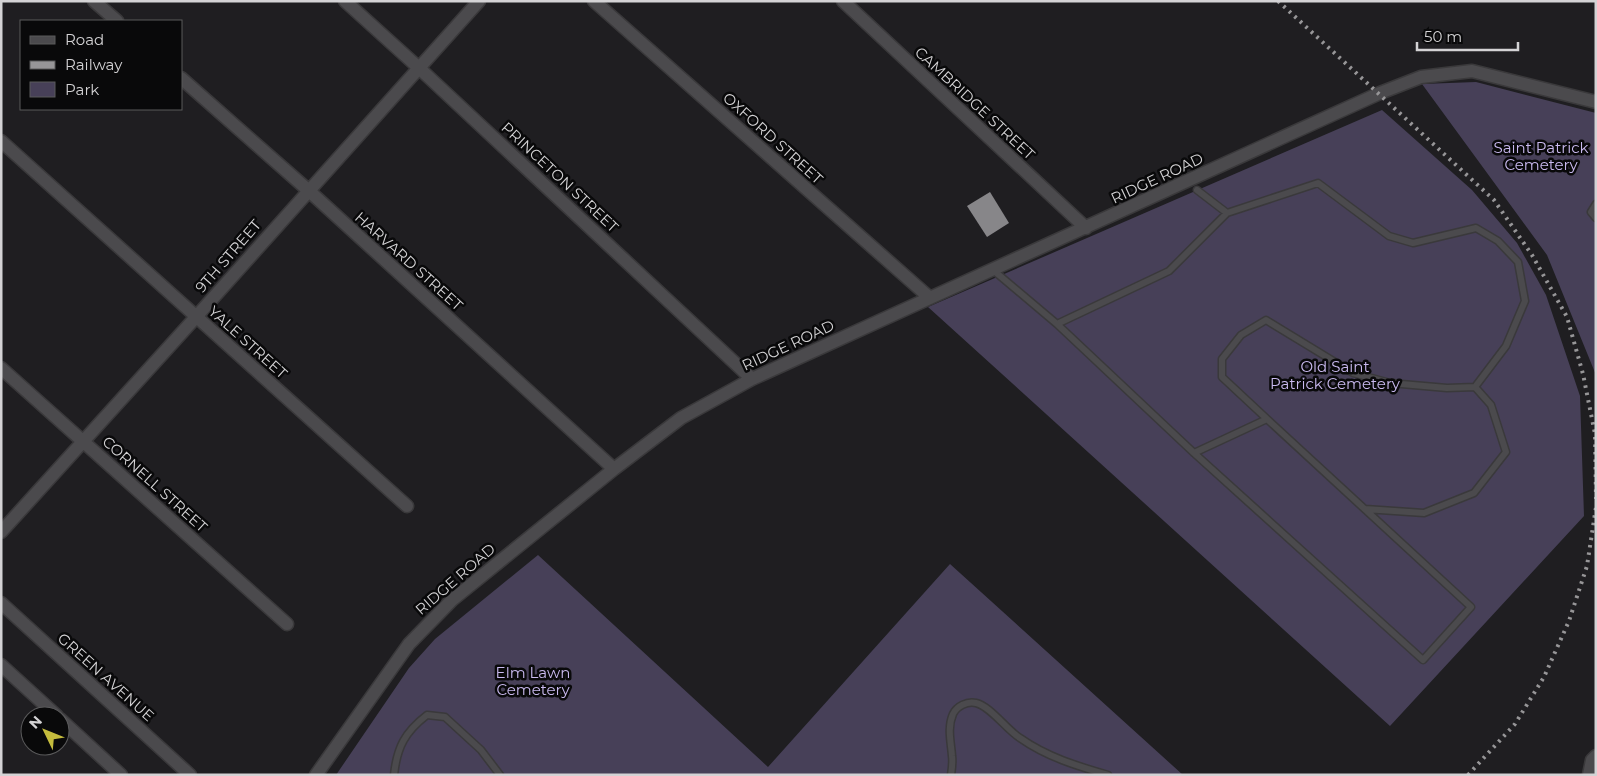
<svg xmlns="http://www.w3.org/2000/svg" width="1597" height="776" font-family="Montserrat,sans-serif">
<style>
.green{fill:#474058}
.building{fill:#878689}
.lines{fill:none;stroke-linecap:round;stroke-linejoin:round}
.lane-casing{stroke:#3a393b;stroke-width:9}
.street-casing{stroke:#3a393b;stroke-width:15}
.lane{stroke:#4b4a4d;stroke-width:6}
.street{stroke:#4b4a4d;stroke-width:12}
.rail{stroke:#979698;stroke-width:4;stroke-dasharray:2.5 5;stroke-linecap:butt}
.labels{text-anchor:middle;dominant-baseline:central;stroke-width:5;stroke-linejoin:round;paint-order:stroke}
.street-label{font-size:15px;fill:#d4d3d5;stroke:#09090a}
.park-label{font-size:15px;fill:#cabaf0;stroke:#09090a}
</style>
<rect width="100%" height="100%" fill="#1f1e21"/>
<!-- green -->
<path class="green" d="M1476,82L1596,113V375L1547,255L1422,84Z
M1382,110L1472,190L1517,243L1546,295L1580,396L1584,516L1390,726L928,307Z
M538,555L768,767L950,564L1183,775H336L409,668L435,639Z"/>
<!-- building -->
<path class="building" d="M990,192L1009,223L987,237L967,206Z"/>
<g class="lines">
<!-- lane casing -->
<g class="lane-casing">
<path id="lane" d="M1197,190L1227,213L1318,183L1389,236L1413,243L1476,228L1498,241L1518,262L1525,301L1506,346L1475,387L1491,405L1506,452L1474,493L1424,513L1365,509
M1596,204L1591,212L1596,218
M993,270L1057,324L1194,453L1423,660L1471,607L1267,419L1194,453
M1057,324L1169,271L1227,213
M1267,419L1222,377V359L1241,335L1266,320L1353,373L1390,383L1447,388L1475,387
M394,775C397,747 405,732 427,715L445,717L481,750L500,775
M951,775C952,768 953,762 952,756C951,742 947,728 953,714C957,706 967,701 976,703C990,706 1007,730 1020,738C1047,757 1077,766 1108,775"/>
</g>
<!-- street casing -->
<g class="street-casing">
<path id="street" d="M94,1L117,21
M345,1L419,68L752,379
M594,1L930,298
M843,1L1086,228
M181,78L308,190L614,469
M1,141L407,506
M1,368L287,624
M1,532L196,317L479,1
M1,603L190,775
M1,665L57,716
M60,719L121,775
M316,775L409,644L452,600L614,469L681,418L752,379L1380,93L1421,77L1472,71L1596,102
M1589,775L1592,760L1596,756"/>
</g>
<!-- lane -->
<use href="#lane" class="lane"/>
<!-- street -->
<use href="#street" class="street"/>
<!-- rail -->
<path class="rail" d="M1278,1L1494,200L1532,255L1567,317L1583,374L1595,434L1596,499
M1468,775L1515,724L1544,677L1569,621L1587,566L1596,507"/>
</g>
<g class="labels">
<!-- street labels -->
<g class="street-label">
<text transform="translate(975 103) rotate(43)">CAMBRIDGE STREET</text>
<text transform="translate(773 138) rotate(42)">OXFORD STREET</text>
<text transform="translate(560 177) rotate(43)">PRINCETON STREET</text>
<text transform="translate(1157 178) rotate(-25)">RIDGE ROAD</text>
<text transform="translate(228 256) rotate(-49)">9TH STREET</text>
<text transform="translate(409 261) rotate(42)">HARVARD STREET</text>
<text transform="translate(248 342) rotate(42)">YALE STREET</text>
<text transform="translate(788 345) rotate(-25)">RIDGE ROAD</text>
<text transform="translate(155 484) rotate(42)">CORNELL STREET</text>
<text transform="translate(455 579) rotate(-41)">RIDGE ROAD</text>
<text transform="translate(106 677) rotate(42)">GREEN AVENUE</text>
</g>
<!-- park labels -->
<g class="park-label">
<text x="1541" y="147">Saint Patrick<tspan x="1541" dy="17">Cemetery</tspan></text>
<text x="1335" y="366">Old Saint<tspan x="1335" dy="17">Patrick Cemetery</tspan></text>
<text x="533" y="672">Elm Lawn<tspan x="533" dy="17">Cemetery</tspan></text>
</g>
</g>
<!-- border -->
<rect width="1597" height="776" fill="none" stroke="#d4d3d5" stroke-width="5"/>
<!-- legend -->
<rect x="20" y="20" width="162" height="90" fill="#09090a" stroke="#5a5a5b"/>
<rect x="30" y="36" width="25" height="8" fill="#4b4a4d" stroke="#5a5a5b"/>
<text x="65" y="45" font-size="15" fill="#d4d3d5">Road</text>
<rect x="30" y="61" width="25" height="8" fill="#979698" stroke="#5a5a5b"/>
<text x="65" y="70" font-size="15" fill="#d4d3d5">Railway</text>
<rect x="30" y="82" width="25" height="15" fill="#474058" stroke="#5a5a5b"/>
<text x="65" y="95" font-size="15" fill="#d4d3d5">Park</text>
<!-- north arrow -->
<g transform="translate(45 731) rotate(313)"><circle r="24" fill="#09090a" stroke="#5a5a5b"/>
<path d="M0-4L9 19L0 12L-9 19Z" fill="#c5bc3d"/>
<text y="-8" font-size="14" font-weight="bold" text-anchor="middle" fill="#d4d3d5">N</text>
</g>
<!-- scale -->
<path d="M1417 42v8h101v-8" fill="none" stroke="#d4d3d5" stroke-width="2.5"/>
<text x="1424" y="42" font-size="15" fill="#d4d3d5" stroke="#09090a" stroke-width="4" paint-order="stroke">50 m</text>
</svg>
